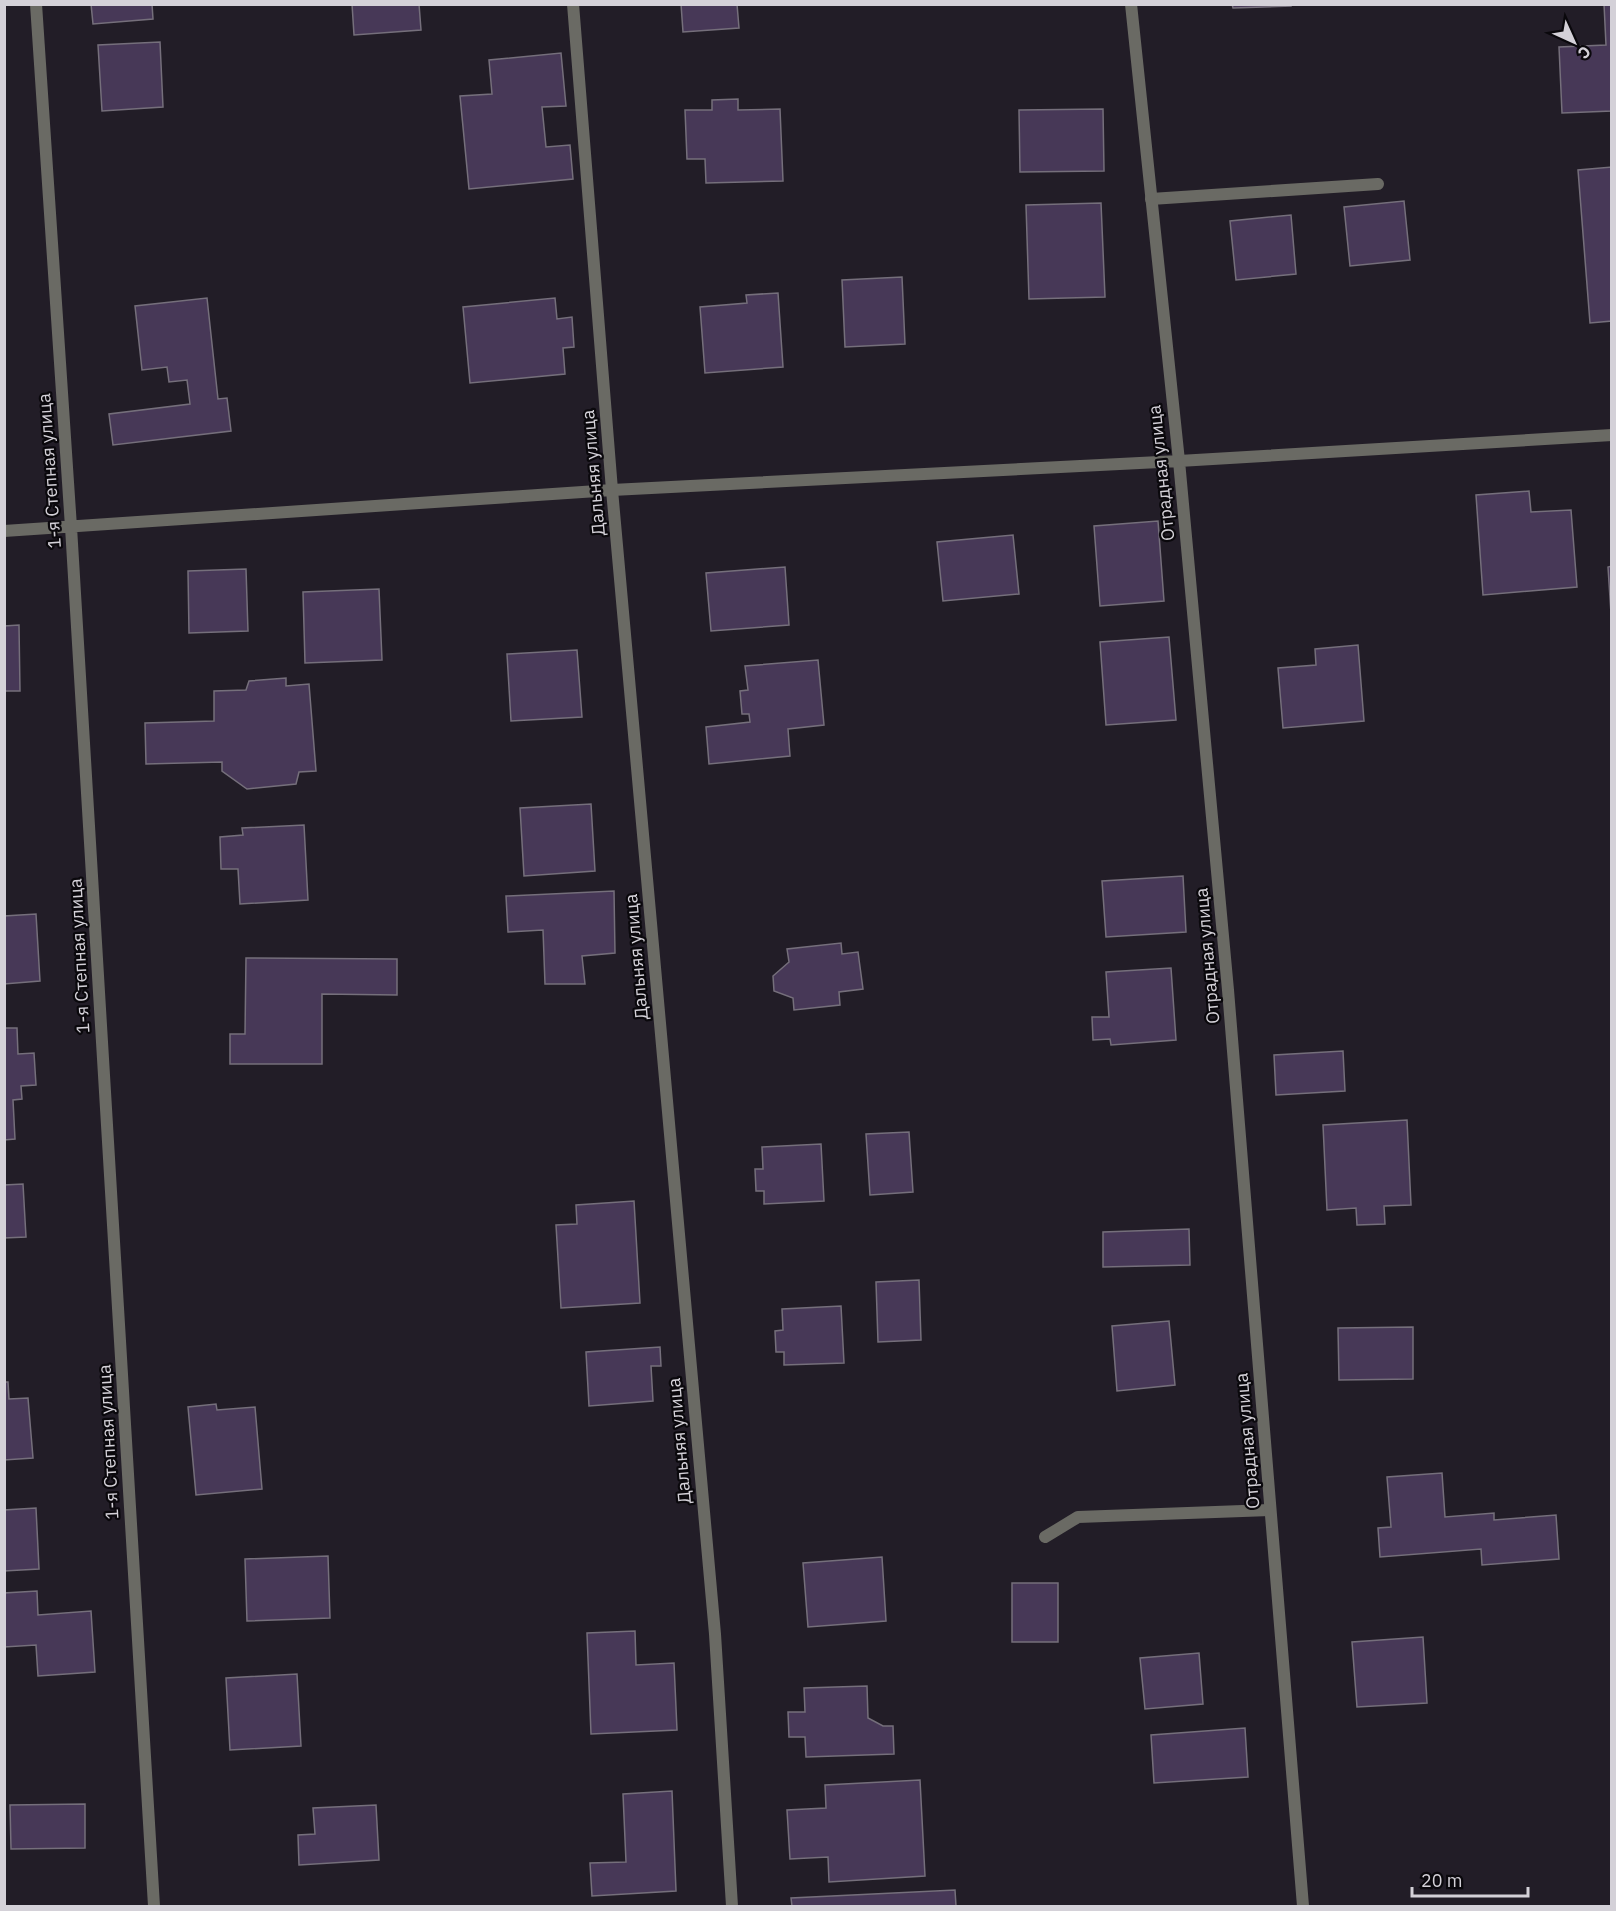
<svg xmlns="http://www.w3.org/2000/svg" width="1616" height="1911" font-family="'IBM Plex Sans',sans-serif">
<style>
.building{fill:#473857;stroke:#756f7b;stroke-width:1.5}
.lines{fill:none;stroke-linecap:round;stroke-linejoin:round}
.lane{stroke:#6a6a64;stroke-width:12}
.street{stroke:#6a6a64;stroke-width:12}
.labels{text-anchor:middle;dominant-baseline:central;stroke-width:4.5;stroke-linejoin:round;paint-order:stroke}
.street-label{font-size:18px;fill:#d4d1d8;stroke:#0a080c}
</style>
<rect width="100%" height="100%" fill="#221d27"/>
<!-- building -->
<path class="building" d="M91,4H152L153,19L93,24Z
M352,4H419L421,30L354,35Z
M681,4H737L739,28L683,32Z
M1232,4H1291V6L1233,8Z
M1604,4H1612V111L1562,113L1559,47L1606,45Z
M160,42L163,107L102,111L98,45Z
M561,53L566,106L542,107L546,147L570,145L573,179L469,189L460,96L492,94L489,60Z
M738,99V110L780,109L783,181L706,183L705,159H687L685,110H712V100Z
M1103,109L1104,171L1020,172L1019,110Z
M1612,167V321L1590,323L1578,170Z
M1404,201L1410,260L1350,266L1344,207Z
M1101,203L1105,297L1029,299L1026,205Z
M1291,215L1296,274L1236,280L1230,221Z
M902,277L905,344L845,347L842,280Z
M778,293L783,367L705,373L700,307L747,303L746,295Z
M207,298L218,399L227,398L231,431L113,445L109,414L190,404L187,380L169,382L167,367L142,370L135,306Z
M555,298L557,319L572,317L574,347L563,348L565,374L470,383L463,307Z
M1529,491L1531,512L1571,510L1577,587L1483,595L1476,495Z
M1158,521L1164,601L1100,606L1094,526Z
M1013,535L1019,594L943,601L937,542Z
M1612,566V629L1608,567Z
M785,567L789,625L711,631L706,573Z
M246,569L248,631L189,633L188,571Z
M379,589L382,660L305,663L303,592Z
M19,625L20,691H4V626Z
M1169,637L1176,720L1106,725L1100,642Z
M1358,645L1364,721L1283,728L1278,668L1316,665L1315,649Z
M577,650L582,717L511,721L507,654Z
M818,660L824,725L788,729L790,756L709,764L706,727L750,722L749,714H742L740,691L748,690L745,666Z
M286,678V686L309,684L316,771L299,772L296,784L247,789L222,771V762L146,764L145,723L214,721V691L246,690L249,681Z
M591,804L595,871L524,876L520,808Z
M304,825L308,900L240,904L238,869H221L220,837L243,835L242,828Z
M1183,876L1186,932L1106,937L1102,881Z
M614,891L615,953L582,956L585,984H545L543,930L508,932L506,896Z
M36,914L40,981L4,984V916Z
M841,943L842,954L858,952L863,989L839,992L840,1005L794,1010L793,998L774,991L773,976L789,962L787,949Z
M246,958L397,959V995L322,994V1064H230V1034H245Z
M1171,968L1176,1040L1111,1045L1110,1039L1093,1040L1092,1017H1109L1106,972Z
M4,1028H17L18,1054L34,1053L36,1085L21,1086L22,1099L13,1100L15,1139L4,1140Z
M1343,1051L1345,1091L1276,1095L1274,1055Z
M1407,1120L1411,1205L1384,1206L1385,1224L1357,1225L1356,1208L1327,1210L1323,1125Z
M909,1132L913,1192L870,1195L866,1134Z
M821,1144L824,1201L764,1204V1191H756L755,1169H763L762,1147Z
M23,1184L26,1237L4,1238V1185Z
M634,1201L640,1303L561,1308L556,1225L577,1224L576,1205Z
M1189,1229L1190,1265L1103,1267V1232Z
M919,1280L921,1340L878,1342L876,1282Z
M841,1306L844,1363L784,1365V1352H776L775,1331L783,1330L782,1309Z
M1169,1321L1175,1385L1117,1391L1112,1326Z
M1413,1327V1379L1339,1380L1338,1328Z
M660,1347L661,1366H651L653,1401L589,1406L586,1352Z
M4,1382H8L9,1399L28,1398L33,1458L4,1460Z
M216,1404L217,1410L255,1407L262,1489L196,1495L188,1407Z
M1442,1473L1445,1517L1494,1513V1520L1556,1515L1559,1559L1482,1565L1481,1549L1380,1557L1378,1528L1391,1527L1387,1477Z
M36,1508L39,1569L4,1571V1510Z
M328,1556L330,1618L247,1621L245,1559Z
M882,1557L886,1621L808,1627L803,1563Z
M1012,1583H1058V1642H1012Z
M37,1591L38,1615L91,1611L95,1672L38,1676L36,1645L4,1647V1593Z
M635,1631L636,1665L674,1663L677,1730L591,1734L587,1633Z
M1423,1637L1427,1703L1357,1707L1352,1642Z
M1199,1653L1203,1704L1145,1709L1140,1658Z
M297,1674L301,1746L230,1750L226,1678Z
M867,1686L868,1718L883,1726H893L894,1754L806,1757L805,1737H789L788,1712H805L804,1688Z
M1245,1728L1248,1777L1154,1783L1151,1735Z
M920,1780L925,1876L829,1882L828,1857L790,1859L787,1810L826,1808L825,1785Z
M672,1791L676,1891L592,1896L590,1863L626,1862L623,1794Z
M85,1804V1848L11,1849L10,1805Z
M376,1805L379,1860L299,1865L298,1835L315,1834L313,1808Z
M955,1890L956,1906H792L791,1898Z"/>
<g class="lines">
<!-- lane -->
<path class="lane" d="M1151,199L1378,184
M1045,1537L1078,1517L1270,1510"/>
<!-- street -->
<path class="street" d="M36,4L71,527L154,1906
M573,4L612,490L715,1634L732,1906
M1131,4L1179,461L1228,990L1303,1906
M4,531L612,490L1179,461L1612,435"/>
</g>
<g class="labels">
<!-- street labels -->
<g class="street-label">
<text transform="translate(49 471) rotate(-94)">1-я Степная улица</text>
<text transform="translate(593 473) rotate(-95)">Дальняя улица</text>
<text transform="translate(1161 473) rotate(-96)">Отрадная улица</text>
<text transform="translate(79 956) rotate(-93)">1-я Степная улица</text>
<text transform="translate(1207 956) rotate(-95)">Отрадная улица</text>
<text transform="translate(636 957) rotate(-95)">Дальняя улица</text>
<text transform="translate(679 1441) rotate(-95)">Дальняя улица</text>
<text transform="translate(1247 1441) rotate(-95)">Отрадная улица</text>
<text transform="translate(108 1442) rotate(-93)">1-я Степная улица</text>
</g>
</g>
<!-- border -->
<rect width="1616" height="1911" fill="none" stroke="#d4d1d8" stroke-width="12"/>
<!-- north arrow -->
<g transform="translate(1574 42) rotate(135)" stroke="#0a080c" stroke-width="4.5" paint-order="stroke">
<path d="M0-4.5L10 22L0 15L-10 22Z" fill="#d4d1d8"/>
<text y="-9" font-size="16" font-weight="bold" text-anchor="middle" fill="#d4d1d8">С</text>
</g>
<!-- scale -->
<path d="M1412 1887v9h116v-9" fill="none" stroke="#d4d1d8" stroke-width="3"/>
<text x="1421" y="1887" font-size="18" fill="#d4d1d8" stroke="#0a080c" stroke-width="4.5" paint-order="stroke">20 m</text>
</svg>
